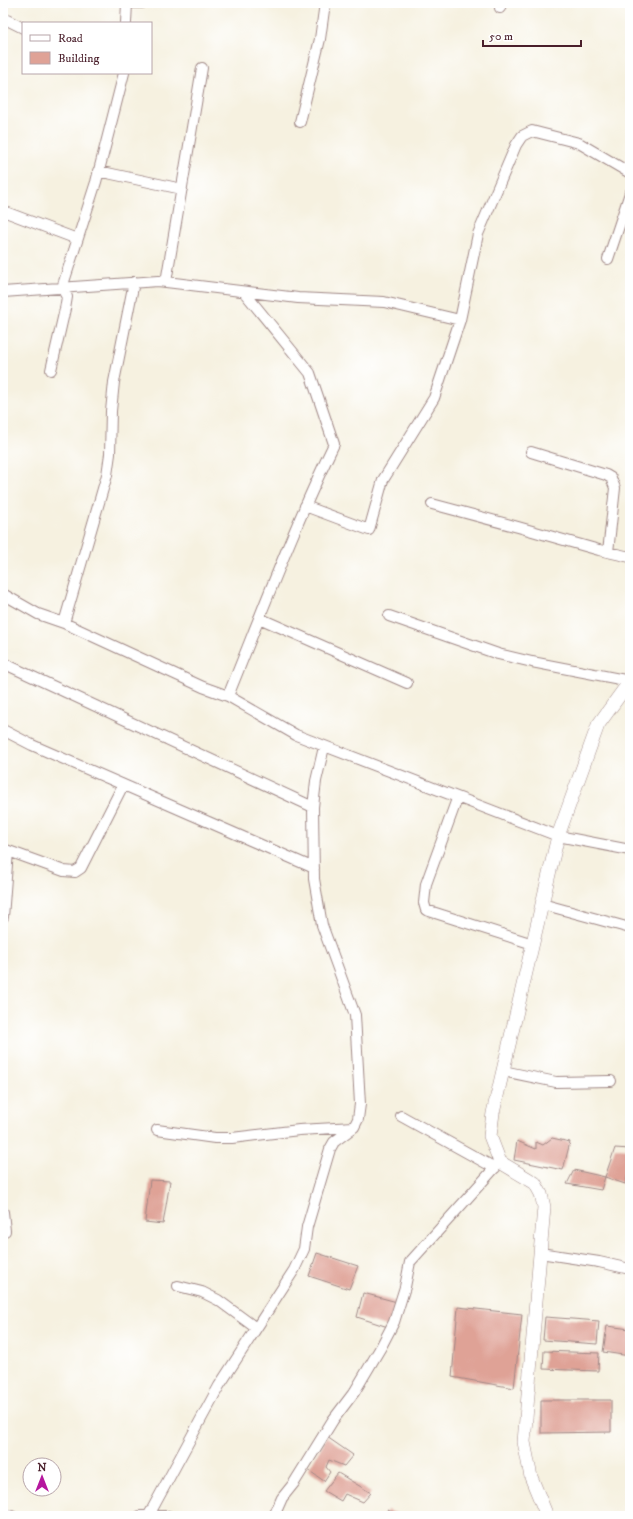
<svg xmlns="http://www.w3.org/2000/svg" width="633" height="1519" font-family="'IM FELL DW Pica',serif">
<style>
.building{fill:#dfa296}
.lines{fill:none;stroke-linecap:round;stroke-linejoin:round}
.minor-casing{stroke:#a08886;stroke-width:12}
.tertiary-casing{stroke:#a08886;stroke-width:14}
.minor{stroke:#fff;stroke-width:10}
.tertiary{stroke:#fff;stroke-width:13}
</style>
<rect width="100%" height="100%" fill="#fff"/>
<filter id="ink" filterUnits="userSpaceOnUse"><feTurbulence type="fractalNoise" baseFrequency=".025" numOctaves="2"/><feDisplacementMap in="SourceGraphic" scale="8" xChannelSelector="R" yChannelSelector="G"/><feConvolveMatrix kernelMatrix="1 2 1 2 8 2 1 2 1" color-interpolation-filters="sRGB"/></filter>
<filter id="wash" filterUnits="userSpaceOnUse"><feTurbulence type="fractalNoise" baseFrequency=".012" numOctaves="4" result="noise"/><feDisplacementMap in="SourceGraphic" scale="16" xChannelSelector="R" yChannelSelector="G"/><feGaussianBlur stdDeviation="0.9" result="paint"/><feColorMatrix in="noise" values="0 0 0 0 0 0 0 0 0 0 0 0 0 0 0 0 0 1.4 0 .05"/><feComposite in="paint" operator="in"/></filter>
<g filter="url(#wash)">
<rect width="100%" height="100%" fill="#f6f1e0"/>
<g id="blocks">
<!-- building -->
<path class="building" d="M552,1138L570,1142L563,1170L514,1160L517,1141L536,1149V1142L543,1145Z
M615,1148L630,1149V1167L625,1184L605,1177L601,1190L567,1184L574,1170L605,1177Z
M150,1180L170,1181L163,1224L145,1222Z
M317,1253L358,1266L349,1289L309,1276Z
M363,1293L397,1302L388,1327L357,1317Z
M458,1307L522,1314L514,1388L452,1377Z
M545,1317L599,1321L597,1344L543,1340Z
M607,1326L630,1329V1356L603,1352Z
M544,1351L599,1353L598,1371L543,1369Z
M541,1400H611V1432L541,1433Z
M327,1437L353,1455L344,1466L329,1460L326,1467L330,1472L324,1481L308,1470Z
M338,1473L371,1493L363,1502L345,1494L341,1501L324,1491Z
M387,1510L403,1516H385Z"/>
</g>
</g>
<g filter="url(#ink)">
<use href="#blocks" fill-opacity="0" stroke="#a08886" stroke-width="1"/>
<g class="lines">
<!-- minor casing -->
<g class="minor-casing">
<path id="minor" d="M125,3H142
M500,8L501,3
M3,18L23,28
M126,23L127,3
M300,122L320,39L325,3
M98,171L182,189
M3,211L77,239
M608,259L630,193
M166,282L202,68
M3,292L158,281L298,298L384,302L460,320
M51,370L65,309L67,297L62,288L96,182L124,73
M531,452L606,475L611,478L615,488L608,552
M432,504L518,527L599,550L630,557
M305,506L369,530L383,480L434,398L460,320L478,234L516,145L522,136L532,131L579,143L630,173
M3,594L38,614L64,623L203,687L228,696L296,735L558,836L630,850
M389,616L498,654L532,662L630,681
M259,618L407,683
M64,623L107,475L110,454L111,411L114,382L134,282
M3,663L313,807
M228,696C262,612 294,526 334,444L310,373L244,292
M3,730L32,745L314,868
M457,799L426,884L424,903L426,910L533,944
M3,849L64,871L75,872L81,868L123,785
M542,904L630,928
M3,917L8,851
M503,1071L556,1082L611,1081
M401,1116L495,1168
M157,1130L215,1138H232L299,1130L354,1127
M3,1212L5,1231
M540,1253L599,1262L630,1269
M178,1286L202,1292L218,1300L256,1328
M3,1514L12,1516
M149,1515L219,1386L294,1270L304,1249L307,1227L330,1149L334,1142L354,1127L358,1119L360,1104L355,1015L322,925L314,879L313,807L316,781L324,747
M140,1516H168
M274,1516L282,1498L294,1483L333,1420L355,1391L381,1347L394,1322L405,1287L410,1262L500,1162"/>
</g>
<!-- tertiary casing -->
<g class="tertiary-casing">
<path id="tertiary" d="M547,1516L531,1477L524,1442L544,1207L541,1194L535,1183L500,1162L490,1136L493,1113L558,836L598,725L630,681"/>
</g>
<!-- minor -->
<use href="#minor" class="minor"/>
<!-- tertiary -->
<use href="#tertiary" class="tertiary"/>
</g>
</g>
<!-- margin -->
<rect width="633" height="1519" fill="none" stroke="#fff" stroke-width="16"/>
<!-- legend -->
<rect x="22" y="22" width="130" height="52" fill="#ffffff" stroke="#b7a5aa"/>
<rect x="30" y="35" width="20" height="6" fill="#ffffff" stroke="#b7a5aa"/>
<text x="58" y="42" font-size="12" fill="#4a1f2b">Road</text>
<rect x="30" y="52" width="20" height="12" fill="#dfa296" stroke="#b7a5aa"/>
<text x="58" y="62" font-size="12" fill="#4a1f2b">Building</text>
<!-- north arrow -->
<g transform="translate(42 1477)"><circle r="19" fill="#ffffff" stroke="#b7a5aa"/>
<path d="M0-3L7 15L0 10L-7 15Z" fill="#b5179e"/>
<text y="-6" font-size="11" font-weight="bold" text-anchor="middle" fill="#4a1f2b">N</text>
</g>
<!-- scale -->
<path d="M483 40v6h98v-6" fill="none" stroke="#4a1f2b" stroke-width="2"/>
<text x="489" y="40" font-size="12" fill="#4a1f2b" stroke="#ffffff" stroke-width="3" paint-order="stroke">50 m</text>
</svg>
